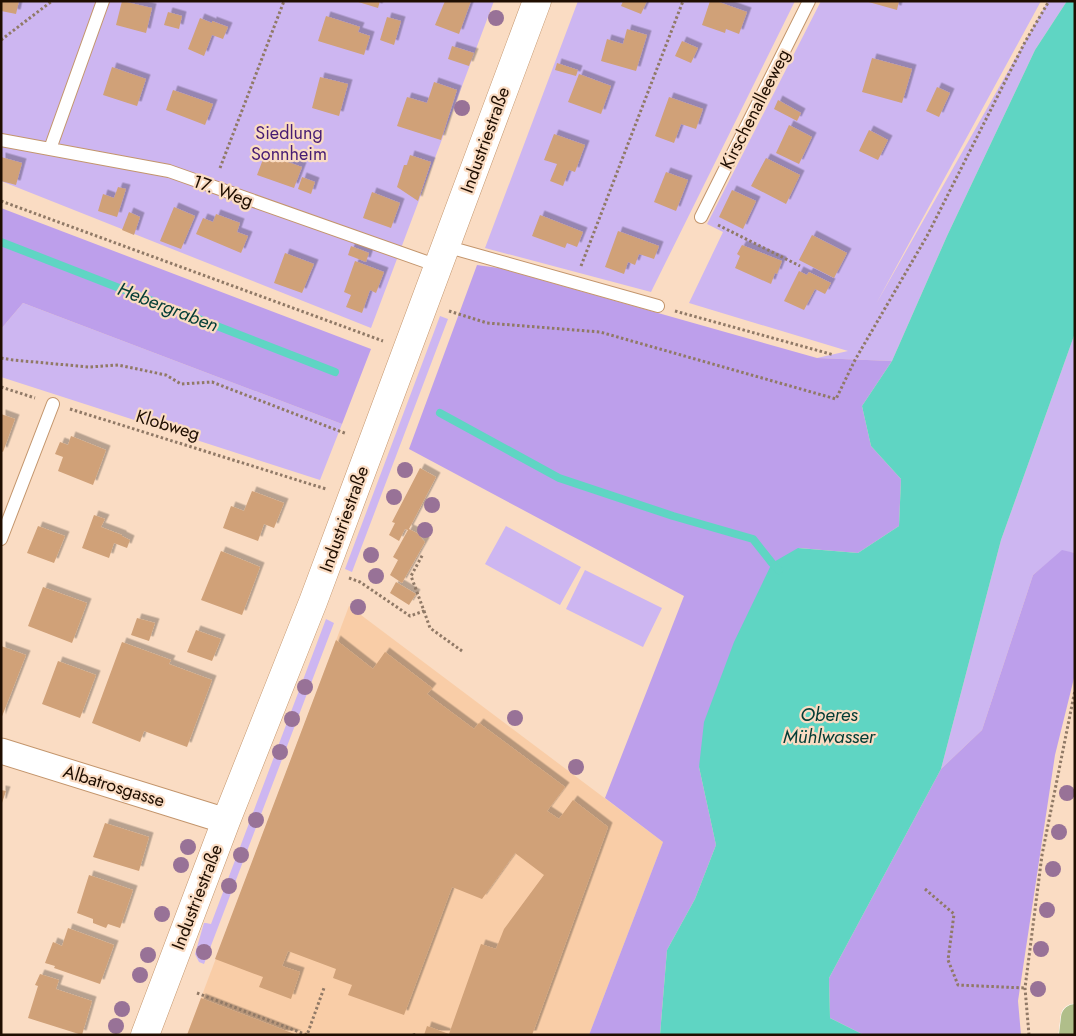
<svg xmlns="http://www.w3.org/2000/svg" width="1076" height="1036" font-family="Jost,sans-serif">
<style>
.built{fill:#f9cda7}
.green{fill:#cdb6f1}
.forest{fill:#bd9feb}
.water{fill:#5fd5c3}
.lines{fill:none;stroke-linecap:round;stroke-linejoin:round}
.stream{stroke:#5fd5c3;stroke-width:8}
.building{fill:#d0a178;filter:url(#shadow)}
.lane-casing{stroke:#c3956c;stroke-width:14}
.street-casing{stroke:#c3956c;stroke-width:27}
.secondary-casing{stroke:#c3956c;stroke-width:29}
.primary-casing{stroke:#fff;stroke-width:29}
.path{stroke:#907966;stroke-width:3;stroke-dasharray:2.5 2.5;stroke-linecap:butt}
.lane{stroke:#fff;stroke-width:12}
.street{stroke:#fff;stroke-width:25}
.secondary{stroke:#fff;stroke-width:28}
.primary{stroke:#b0be8a;stroke-width:28}
.tree{fill:#987297}
.labels{text-anchor:middle;dominant-baseline:central;stroke-width:4.5;stroke-linejoin:round;paint-order:stroke}
.street-label{font-size:18px;fill:#1f0e01;stroke:#fadcc3}
.park-label{font-size:18px;fill:#471c73;stroke:#fadcc3}
.water-label{font-size:19px;font-style:italic;fill:#023c35;stroke:#fadcc3}
</style>
<defs>
<filter id="shadow"><feDropShadow dx="4.5" dy="-4.5" stdDeviation="0" flood-color="#0004"/></filter>
</defs>
<rect width="100%" height="100%" fill="#fadcc3"/>
<!-- built -->
<path class="built" d="M349,606L663,842L589,1035H187Z"/>
<!-- green -->
<path class="green" d="M1,1H494L371,328L1,181Z
M578,1H795L651,292L485,248Z
M821,1H1041L876,304L1048,1H1067L1035,50L947,236L892,361L817,358L848,351L689,303L723,232L707,224Z
M23,303L342,424L320,480L1,377V329Z
M440,316L448,319L352,572L345,569Z
M1075,333V553L1062,551L1033,575L982,730L941,769L1001,540Z
M506,526L581,567L560,605L485,564Z
M585,570L662,608L643,647L566,609Z
M326,619L334,623L204,964L199,962L195,954L204,923H206L211,924Z"/>
<!-- forest -->
<path class="forest" d="M1,208L371,349L342,424L23,303L1,329Z
M477,265L499,268L817,358L892,361L862,406L871,446L901,479L899,526L858,553L799,548L699,767L716,845L695,899L667,950L660,1035H589L663,842L605,798L684,596L409,449Z
M1062,550L1075,553V674L1055,755L1018,1001L1021,1035H864L830,1018L829,978L941,769L982,730L1033,575Z"/>
<!-- water -->
<path class="water" d="M1067,1H1075V333L1001,540L941,769L829,978L830,1018L864,1035H660L667,950L695,899L716,845L699,767L704,722L734,642L772,563L798,548L858,553L899,526L901,479L871,446L862,406L892,361L947,236L1035,50Z"/>
<g class="lines">
<!-- stream -->
<path class="stream" d="M1,242L335,372
M440,413L559,478L673,516L753,539L772,563L779,570"/>
</g>
<!-- building -->
<path class="building" d="M1,1H19L16,14L1,11Z
M122,1L152,8L146,33L116,25Z
M355,1H380L378,8Z
M445,1H471L459,34L435,25Z
M623,1H647L641,14L621,6Z
M710,1H716L747,12L739,34L726,29L725,33L702,25Z
M865,1H899L897,10Z
M168,12L182,16L179,29L164,25Z
M326,16L360,27L358,32L370,36L364,55L318,41Z
M387,17L401,21L394,45L380,40Z
M200,18L212,23V21L228,27L223,39L212,35L204,56L188,49Z
M627,29L647,35L636,71L601,61L607,39L623,44Z
M682,41L698,48L691,63L675,56Z
M452,46L474,53L469,66L448,59Z
M872,58L912,69L902,103L862,92Z
M557,63L578,70L576,76L555,70Z
M112,67L146,79L137,106L103,95Z
M579,74L611,86L601,114L568,102Z
M320,77L348,84L339,116L312,108Z
M434,82L457,90L441,140L397,126L407,97L427,103Z
M937,87L950,93L939,117L926,111Z
M173,90L213,104L205,125L166,110Z
M669,97L703,109L696,129L681,124L674,143L655,136Z
M778,100L801,113L797,121L774,109Z
M789,125L812,137L799,164L776,153Z
M869,130L888,140L878,160L859,151Z
M554,134L585,145L575,172L569,170L563,186L550,181L557,164L544,160Z
M265,154L302,167L294,188L257,175Z
M410,155L431,162L418,201L397,187L404,165H407Z
M1,157L22,163L16,185L1,181Z
M766,158L800,175L786,204L751,186Z
M666,172L688,180L676,211L654,202Z
M302,177L315,182L311,194L298,189Z
M118,187L126,189L117,217L98,211L103,194L114,198Z
M732,190L756,201L743,229L719,217Z
M372,192L400,203L391,228L363,218Z
M174,207L195,216L181,249L160,241Z
M129,212L140,217L134,235L122,230Z
M216,214L240,223L237,232L248,236L241,253L196,234L203,218L213,222Z
M540,215L583,232L577,247L567,243L565,248L532,236Z
M618,231L659,246L654,259L639,254L635,265L628,262L624,274L605,267Z
M812,235L847,253L834,278L799,260Z
M742,245L782,261L777,274L775,273L771,284L735,268L740,256L737,254Z
M351,246L369,253L366,262L348,255Z
M285,253L314,264L302,293L274,283Z
M355,261L384,272L376,293L370,290L362,313L346,307L351,295L344,292Z
M799,271L807,275L809,272L831,283L825,294L815,289L804,310L784,301Z
M1,414L15,419L3,452L1,451Z
M71,436L106,450L93,485L58,471L63,457L55,454L60,442L68,445Z
M420,468L436,477L409,529L417,533L425,542L402,583L390,575L398,560L393,557L408,530L405,529L399,541L389,535L395,523L392,522Z
M252,491L284,503L274,528L264,524L258,541L223,528L231,506L244,511Z
M94,515L105,519L101,527L122,535V536L130,540L127,548L114,543L109,558L82,548Z
M38,526L65,536L54,563L27,553Z
M221,551L260,567L242,615L201,600Z
M396,582L416,594L409,605L390,593Z
M43,587L87,603L72,643L28,626Z
M137,618L155,623L149,641L131,635Z
M196,630L221,639L212,661L187,652Z
M336,640L373,669L385,652L432,688L427,694L474,729L479,723L565,787L547,811L559,819L573,800L608,827L532,1035H424L427,1026L449,1034L481,944L496,949L504,929L544,875L515,853L482,899L452,887L404,1015L348,995L352,985L333,978L336,969L288,951L282,966L300,972L291,999L259,987L263,977L215,959Z
M122,642L171,660L169,664L212,680L187,747L144,731L140,742L92,723Z
M1,646L26,655L1,719Z
M58,661L96,675L80,718L42,704Z
M1,790L6,791L2,803H1Z
M105,823L149,837L139,871L93,857Z
M89,875L133,890L120,928L108,924L106,928L93,923V919L77,913Z
M68,928L114,945L100,984L54,968L55,966L45,963L53,942L62,946Z
M40,974L59,980L56,989L92,1001L82,1035L28,1018L38,986L35,985Z
M201,998L297,1035H187Z"/>
<g class="lines">
<!-- lane casing -->
<g class="lane-casing">
<path id="lane" d="M1,140L169,171L438,266
M50,149L103,1
M701,217L809,1
M445,246L658,306
M1,539L53,404"/>
</g>
<!-- street casing -->
<g class="street-casing">
<path id="street" d="M1,751L226,821"/>
</g>
<!-- secondary casing -->
<g class="secondary-casing">
<path id="secondary" d="M145,1035L226,821L313,602L537,1"/>
</g>
<!-- primary casing -->
<g class="primary-casing">
<path id="primary" d="M1073,1035L1075,1018"/>
</g>
<!-- path -->
<path class="path" d="M1,40L52,1
M220,168L284,1
M1,201L383,341
M718,225L800,266
M581,266L683,1
M449,311L487,323L600,332L836,399L855,360L927,236L1025,42L1049,1
M675,311L834,355
M1,358L13,360L89,367L118,365L166,375L181,384L212,382L347,434
M1,387L35,398
M70,409L326,489
M349,578L360,582L410,616L424,611L411,576L423,554
M424,611L430,628L462,651
M925,889L954,914L948,960L958,985L1025,988
M197,993L307,1035L324,988
M413,1035L417,1034
M1029,1035L1025,988L1042,855L1075,690"/>
<!-- lane -->
<use href="#lane" class="lane"/>
<!-- street -->
<use href="#street" class="street"/>
<!-- secondary -->
<use href="#secondary" class="secondary"/>
<!-- primary -->
<use href="#primary" class="primary"/>
</g>
<!-- trees -->
<g class="tree">
<circle cx="496" cy="18" r="8"/>
<circle cx="462" cy="108" r="8"/>
<circle cx="405" cy="470" r="8"/>
<circle cx="394" cy="497" r="8"/>
<circle cx="432" cy="505" r="8"/>
<circle cx="425" cy="530" r="8"/>
<circle cx="371" cy="555" r="8"/>
<circle cx="376" cy="576" r="8"/>
<circle cx="358" cy="607" r="8"/>
<circle cx="305" cy="687" r="8"/>
<circle cx="515" cy="718" r="8"/>
<circle cx="292" cy="719" r="8"/>
<circle cx="280" cy="752" r="8"/>
<circle cx="576" cy="767" r="8"/>
<circle cx="1067" cy="793" r="8"/>
<circle cx="256" cy="820" r="8"/>
<circle cx="1059" cy="832" r="8"/>
<circle cx="188" cy="847" r="8"/>
<circle cx="241" cy="855" r="8"/>
<circle cx="181" cy="865" r="8"/>
<circle cx="1053" cy="869" r="8"/>
<circle cx="229" cy="886" r="8"/>
<circle cx="1047" cy="910" r="8"/>
<circle cx="162" cy="914" r="8"/>
<circle cx="1041" cy="949" r="8"/>
<circle cx="204" cy="952" r="8"/>
<circle cx="148" cy="955" r="8"/>
<circle cx="140" cy="975" r="8"/>
<circle cx="1038" cy="989" r="8"/>
<circle cx="122" cy="1009" r="8"/>
<circle cx="116" cy="1026" r="8"/>
</g>
<g class="labels">
<!-- street labels -->
<g class="street-label">
<text transform="translate(755 109) rotate(-63)">Kirschenalleeweg</text>
<text transform="translate(485 140) rotate(-70)">Industriestraße</text>
<text transform="translate(223 191) rotate(20)">17. Weg</text>
<text transform="translate(168 425) rotate(17)">Klobweg</text>
<text transform="translate(344 519) rotate(-70)">Industriestraße</text>
<text transform="translate(114 786) rotate(17)">Albatrosgasse</text>
<text transform="translate(197 897) rotate(-69)">Industriestraße</text>
</g>
<!-- park labels -->
<g class="park-label">
<text x="289" y="133">Siedlung<tspan x="289" dy="21">Sonnheim</tspan></text>
</g>
<!-- water labels -->
<g class="water-label">
<text transform="translate(168 307) rotate(21)">Hebergraben</text>
<text x="829" y="714">Oberes<tspan x="829" dy="22">Mühlwasser</tspan></text>
</g>
</g>
<!-- border -->
<rect width="1076" height="1036" fill="none" stroke="#1f0e01" stroke-width="5"/>
</svg>
